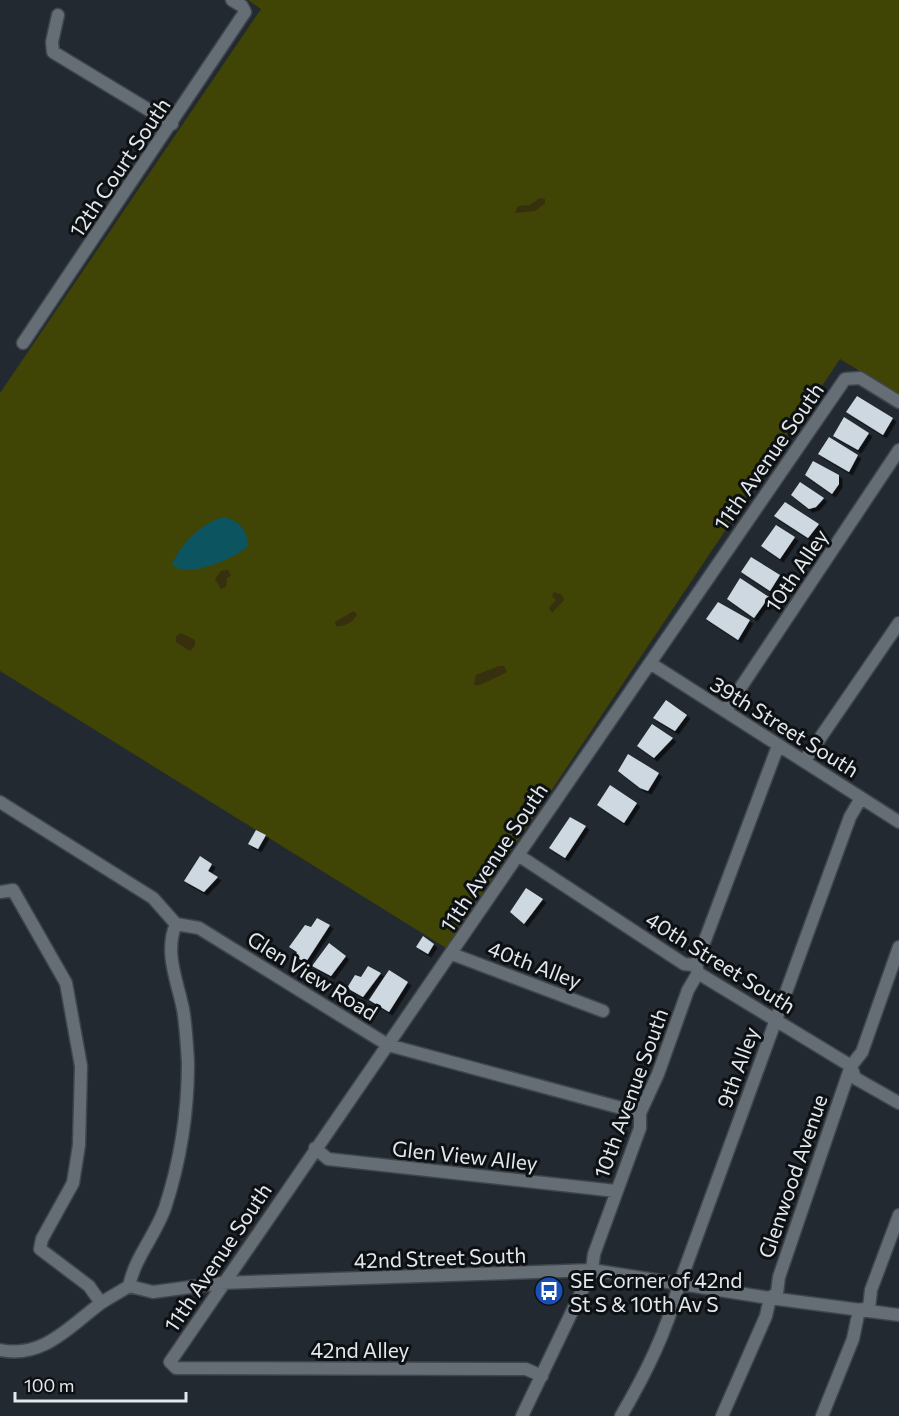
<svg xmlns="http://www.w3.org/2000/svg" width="899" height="1416" font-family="Commissioner,sans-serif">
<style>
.green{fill:#404404}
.sand{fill:#372f0e}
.water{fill:#0c5560}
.building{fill:#ced8e1;filter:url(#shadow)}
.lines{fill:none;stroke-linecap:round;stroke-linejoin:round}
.minor-casing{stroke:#3f454b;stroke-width:15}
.minor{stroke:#656d75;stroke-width:12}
.labels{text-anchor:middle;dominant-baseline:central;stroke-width:6;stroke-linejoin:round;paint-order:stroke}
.street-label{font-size:21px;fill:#e3e8ec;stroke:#0e1114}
.poi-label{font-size:21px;fill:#e3e8ec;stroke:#0e1114;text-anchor:start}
</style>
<defs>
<filter id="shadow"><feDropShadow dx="3.5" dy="3.5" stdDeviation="0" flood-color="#0009"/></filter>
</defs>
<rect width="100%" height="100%" fill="#222930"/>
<!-- green -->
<path class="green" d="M248,0H899V395L840,359L446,948L0,671V393L261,9Z"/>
<!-- sand -->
<path class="sand" d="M540,198L545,199V203L535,211L515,213L518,206L530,205Z
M228,570L231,576L227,578L226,587L221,589L215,579L221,571Z
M554,592L562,595L564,600L552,613L549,608L556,600L552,596Z
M354,611L357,614C356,620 343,628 336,626L335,622Z
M181,633L195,640V646L190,651L176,642V636Z
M499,666H504L507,672L480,685H474L476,675Z"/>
<!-- water -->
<path class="water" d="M225,517C239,521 248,531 248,546C236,558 185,580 172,564C180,545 204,520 225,517Z"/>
<!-- building -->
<path class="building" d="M857,396L893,418L883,435L846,412Z
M844,417L869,433L858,450L833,436Z
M829,437L858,455L849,472L818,454Z
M813,461L839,475V484L832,494L805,475Z
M800,482L824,498L816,507L809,509L791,495Z
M785,502L819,524L808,538L774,516Z
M776,525L795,537L780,559L761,546Z
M751,557L780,575L770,591L741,572Z
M740,578L769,597L754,618L727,599Z
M718,602L750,620L738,640L706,619Z
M666,700L687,715L675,731L653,718Z
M652,724L673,738L654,758L637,746Z
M628,754L659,773L648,791L640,788L618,771Z
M610,785L637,803L624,823L597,805Z
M570,817L586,826L565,858L549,848Z
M256,830L266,835L258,849L248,844Z
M200,856L212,864L208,871L218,877L204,892L184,881Z
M526,888L543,899L524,924L510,912Z
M317,918L330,925L306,962L295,957L297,952L289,947L305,925L311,927Z
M423,936L434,944L428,954L416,947Z
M329,943L346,956L331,976L312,966Z
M368,966L381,973L363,997L347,988L355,975L361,977Z
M389,970L408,982L389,1012L369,1000Z"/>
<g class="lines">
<!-- minor casing -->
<g class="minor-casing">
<path id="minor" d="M58,15L52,42L53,52L172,124
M23,343L245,12L242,6L232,0
M650,663L899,822
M725,711L899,450
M805,760L899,623
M0,802L153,898L176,924L199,928L388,1045L640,1113
M518,855L684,964L694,965L698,973L851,1066L855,1078L899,1103
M0,892L13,890L66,983L81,1066L79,1145L73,1183L42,1239L40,1249L89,1286L101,1303
M452,954L603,1011
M315,1148L328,1159L616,1191
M129,1286C135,1257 155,1236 165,1208C180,1162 188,1111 188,1063C187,1046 186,1026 183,1009C177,980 164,952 176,924
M0,1350C43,1359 70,1326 101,1303C110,1297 120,1292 129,1286L153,1292L221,1283L592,1270L770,1298L899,1315
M542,1376L526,1369L176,1368L170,1362L845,379L860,378L899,402
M522,1416L592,1270L594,1254L640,1128V1113L658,1074L688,990L698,973L696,964L778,746
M621,1416C646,1373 666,1333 679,1285L850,817L861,798
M722,1416L766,1316L770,1298L777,1293L779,1277L851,1066L862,1052L899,947
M822,1416L853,1339L859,1310L869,1308L871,1290L899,1215"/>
</g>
<!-- minor -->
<use href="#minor" class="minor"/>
</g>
<!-- icons -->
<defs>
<g id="bus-disc" transform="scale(1.5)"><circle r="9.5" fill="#1a4fb4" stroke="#0e1114"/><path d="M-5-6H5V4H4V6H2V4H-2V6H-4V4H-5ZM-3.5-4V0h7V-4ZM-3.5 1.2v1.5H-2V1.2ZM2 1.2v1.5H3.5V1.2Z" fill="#fff"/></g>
</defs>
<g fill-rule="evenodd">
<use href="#bus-disc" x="549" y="1291"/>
</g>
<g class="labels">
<!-- street labels -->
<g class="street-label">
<text transform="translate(119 167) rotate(-56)">12th Court South</text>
<text transform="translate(768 456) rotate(-55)">11th Avenue South</text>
<text transform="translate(796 570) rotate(-56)">10th Alley</text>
<text transform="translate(785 726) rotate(32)">39th Street South</text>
<text transform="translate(493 857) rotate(-56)">11th Avenue South</text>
<text transform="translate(721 962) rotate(32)">40th Street South</text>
<text transform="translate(535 964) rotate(21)">40th Alley</text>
<text transform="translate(313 975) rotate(32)">Glen View Road</text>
<text transform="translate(737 1067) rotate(-70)">9th Alley</text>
<text transform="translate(630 1093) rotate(-70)">10th Avenue South</text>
<text transform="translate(465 1155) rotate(6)">Glen View Alley</text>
<text transform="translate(792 1176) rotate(-71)">Glenwood Avenue</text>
<text transform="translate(217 1257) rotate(-56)">11th Avenue South</text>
<text transform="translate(440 1257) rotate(-2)">42nd Street South</text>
<text x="360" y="1349">42nd Alley</text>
</g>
<!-- poi labels -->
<g class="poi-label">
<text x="570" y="1279">SE Corner of 42nd<tspan x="570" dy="24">St S &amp; 10th Av S</tspan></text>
</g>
</g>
<!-- scale -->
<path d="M15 1392v9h171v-9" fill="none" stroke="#e3e8ec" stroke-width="3"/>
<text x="24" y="1392" font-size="18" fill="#e3e8ec" stroke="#0e1114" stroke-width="4.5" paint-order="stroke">100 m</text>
</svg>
